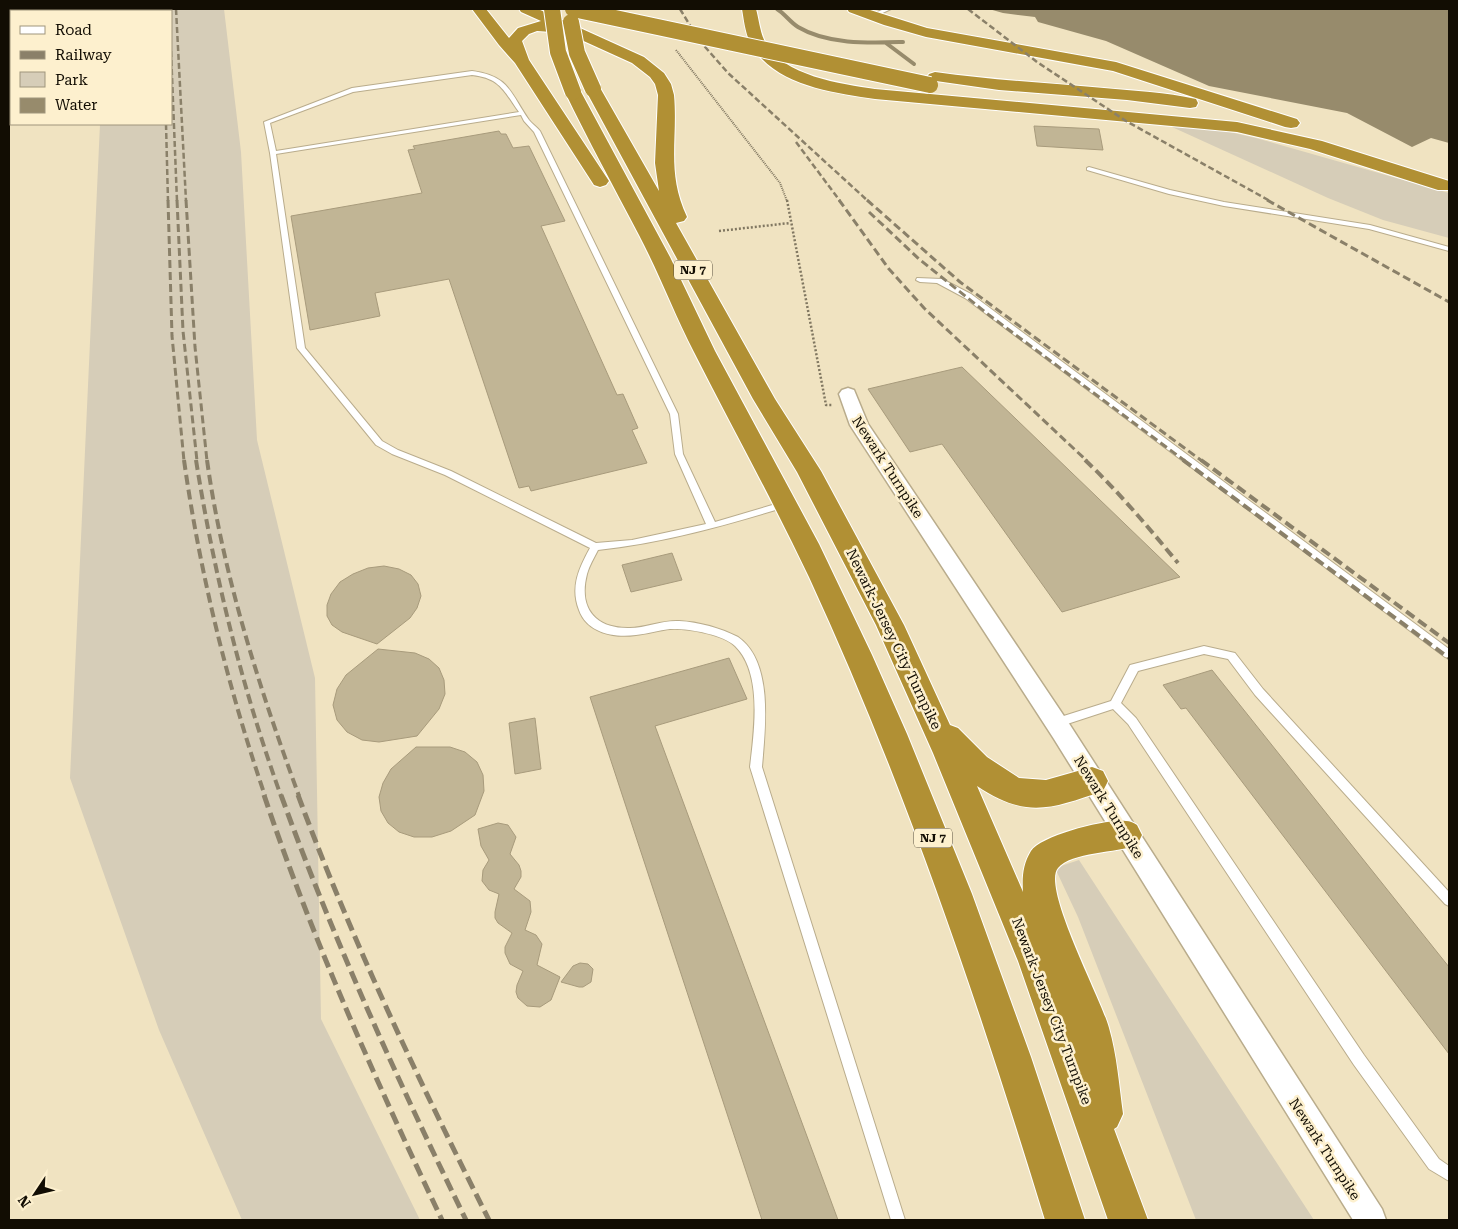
<svg xmlns="http://www.w3.org/2000/svg" width="1458" height="1229" font-family="'Roboto Serif',serif">
<style>
.green{fill:#d6cdb8}
.water{fill:#978b6c}
.lines{fill:none;stroke-linecap:round;stroke-linejoin:round}
.stream{stroke:#978b6c;stroke-width:4}
.building{fill:#c1b595;stroke:#a89b7c}
.lane-casing{stroke:#b9ac8c;stroke-width:2}
.street-casing{stroke:#b9ac8c;stroke-width:3}
.highway-casing{stroke:#fff;stroke-width:2}
.path-far1{stroke:#807761;stroke-width:2;stroke-dasharray:1 1;stroke-linecap:butt}
.path{stroke:#807761;stroke-width:2.5;stroke-dasharray:2 2;stroke-linecap:butt}
.lane{fill:#fff;fill-rule:evenodd}
.street{fill:#fff;fill-rule:evenodd}
.highway{fill:#b19034;fill-rule:evenodd}
.rail-far3{stroke:#8a8069;stroke-width:2.5;stroke-dasharray:6 3;stroke-linecap:butt}
.rail-far2{stroke:#8a8069;stroke-width:3;stroke-dasharray:8 4;stroke-linecap:butt}
.rail-far1{stroke:#8a8069;stroke-width:4;stroke-dasharray:10 5;stroke-linecap:butt}
.rail{stroke:#8a8069;stroke-width:5;stroke-dasharray:13 6;stroke-linecap:butt}
.highway-bridge-casing{stroke:#fff;stroke-width:18;stroke-linecap:butt}
.highway-bridge{stroke:#b19034;stroke-width:16}
.labels{text-anchor:middle;dominant-baseline:central;stroke-width:5;stroke-linejoin:round;paint-order:stroke}
.shield{fill:#fdf0ce;stroke:#585140;stroke-width:1}
.shield-label{font-size:12px;font-weight:bold;fill:#120d03}
.street-label{font-size:14px;fill:#120d03;stroke:#fdf0ce}
</style>
<rect width="100%" height="100%" fill="#f0e3c1"/>
<!-- green -->
<path class="green" d="M105,9H224L241,152L257,440L315,678L321,1019L420,1220H242L159,1030L70,778L100,124H171V11H105Z
M1172,127H1208L1256,138L1449,193V238L1383,220L1328,198Z
M1079,860L1314,1220H1196L1078,917L1055,868Z"/>
<!-- water -->
<path class="water" d="M989,9H1449V143L1431,138L1412,147L1347,113L1209,86L1106,41L1038,22L1035,17L1003,13Z"/>
<g class="lines">
<!-- stream -->
<path class="stream" d="M777,9C785,14 790,22 798,27C828,45 870,43 903,42
M886,43L914,64"/>
</g>
<!-- building -->
<path class="building" d="M1034,126L1099,129L1103,150L1037,146Z
M499,131L501,134H506L513,148L529,146L565,221L541,226L617,395L623,394L638,428L632,430L647,463L531,491L529,486L519,488L449,279L375,293L380,316L310,330L291,216L422,193L408,150L415,149L413,146Z
M962,367L1180,577L1062,612L942,444L910,452L868,389Z
M672,553L682,580L631,592L622,565Z
M384,566L399,569L411,575L418,584L421,596L417,608L410,618L377,644L342,632L332,625L327,616V605L331,594L340,582L353,574L368,568Z
M378,649L415,653L429,659L439,668L444,680L445,694L439,709L417,736L379,742L362,740L347,732L337,720L333,705L337,689L346,675Z
M729,658L747,699L655,726L838,1220H762L590,697Z
M1212,670L1449,967V1054L1186,708L1181,709L1163,685Z
M535,718L541,769L515,774L509,723Z
M416,747H450L465,752L477,762L483,775L484,791L475,815L451,831L432,837H414L399,832L388,823L381,811L379,797L383,783L391,769Z
M498,823L508,825L516,837L510,854L519,865L521,871V877L514,889L530,901L531,912L525,930L536,935L542,944L537,965L560,977L551,1000L540,1007L527,1006L518,998L516,992L517,985L523,971L510,964L505,953V947L512,933L498,923L495,918V912L499,894L489,890L482,881L483,870L489,860L481,846L478,829Z
M580,963L588,964L593,969L591,982L583,987H579L561,982L573,966Z"/>
<g class="lines">
<!-- lane casing -->
<g class="lane-casing">
<path id="lane" d="M884,9H891L874,17L869,16Z
M472,71C510,76 510,93 529,120C532,124 537,127 540,131L678,414L683,454L715,522L786,501L791,504L789,506C726,525 664,543 598,550C594,558 589,566 587,574C578,609 596,629 630,628C646,628 662,620 679,621C699,622 720,628 738,637C774,662 765,729 762,767L905,1220H891L750,767C754,732 763,673 735,646C723,634 686,628 670,629C659,630 648,634 636,635C614,638 587,633 579,610C570,587 579,568 590,548L445,475L392,454L376,445L297,348L270,153L264,122L352,88ZM472,75C500,78 504,91 519,112L276,151L270,123L353,92ZM521,115L524,121L534,132L670,414L675,454L706,524L632,540L596,543L451,471L398,450L382,441L305,348L276,154Z
M1089,167L1170,190L1224,202L1370,225L1449,247V251L1369,229L1224,206L1169,194L1087,170V168Z
M917,278L942,279L971,294L1449,649V658L1445,657L965,298L937,283L920,282L916,280Z
M1204,646L1235,653L1263,689L1449,892V906L1445,904L1255,695L1228,659L1204,654L1138,671L1121,703L1136,718L1364,1055L1439,1159L1449,1166V1181L1429,1169L1354,1065L1128,724L1113,709L1055,728L1051,726L1050,723L1051,720L1111,701L1130,665Z"/>
</g>
<!-- street casing -->
<g class="street-casing">
<path id="street" d="M848,388L854,390L868,424L1070,725L1382,1209L1386,1220H1353L1054,739L850,425L839,394L842,390Z"/>
</g>
<!-- highway casing -->
<g class="highway-casing">
<path id="highway" d="M472,9H486L509,38L518,28L541,21L521,12L519,9H538L644,57L664,73L671,84L674,95C678,140 666,172 687,217L684,221L676,223L775,399L821,471L904,625L950,725L958,728L987,757L1019,778L1046,780L1092,767L1103,771L1108,781L1103,791C1051,809 1026,819 977,786L1023,892C1022,877 1023,864 1031,851C1041,835 1109,818 1126,821C1130,821 1134,823 1137,825L1142,835L1137,845C1117,853 1071,852 1058,868C1041,888 1102,1000 1109,1028C1117,1056 1119,1085 1123,1114L1117,1127L1114,1129L1148,1220H1108L1018,961L933,753L876,625L797,472L753,399L585,89L587,86H599L659,191L655,163L658,95L655,84L650,77L632,63L566,33L537,31L529,34L522,41L529,60L609,181L606,185L600,187L594,185L515,63L499,45Z
M742,9H756C759,20 760,32 765,42C783,76 841,84 875,89L1237,122L1322,141L1449,181V190H1438L1310,149L1237,132L875,99C833,93 771,85 750,42C745,32 744,20 742,9Z
M847,9H867L927,28L1116,62L1297,119L1300,123L1297,127L1291,128L1285,127L1113,71L926,37L884,25L849,12Z
M935,72C991,80 1048,83 1104,88C1134,91 1166,92 1196,99L1198,103L1196,107L1190,108L1127,100L999,90L929,80L927,77L929,74Z
M573,87L579,89L581,92L670,257L715,351L819,544L872,655L907,734L972,894L1031,1057L1085,1220H1045C978,1001 905,785 809,577C773,501 732,427 694,352C674,313 659,273 639,235C614,187 588,140 565,92L567,89Z"/>
</g>
<!-- path-far1 -->
<path class="path-far1" d="M676,50L780,183L787,201"/>
<!-- path -->
<path class="path" d="M787,200L826,405H832
M719,231L790,223"/>
<!-- lane -->
<use href="#lane" class="lane"/>
<!-- street -->
<use href="#street" class="street"/>
<!-- highway -->
<use href="#highway" class="highway"/>
<!-- rail-far3 -->
<path class="rail-far3" d="M162,9V11
M176,9L186,201
M680,9L699,40L728,73L868,201
M968,9L1037,62L1126,121L1270,201
M171,51L177,201
M166,124L168,201
M796,142L840,201"/>
<!-- rail-far2 -->
<path class="rail-far2" d="M168,200L172,336L184,461
M177,200L183,331L197,461
M186,200L195,347L207,461
M839,200L889,269L924,308L1087,461
M867,200L960,282L1202,461
M1267,200L1449,302
M869,212L919,259L989,315L1185,461"/>
<!-- rail-far1 -->
<path class="rail-far1" d="M184,460C200,574 228,687 265,796
M196,460C214,574 242,688 281,796
M207,460C223,575 259,687 299,796
M1085,460C1119,492 1148,527 1178,563
M1183,460L1449,658
M1201,460L1449,643"/>
<!-- rail -->
<path class="rail" d="M264,795C313,941 376,1081 442,1220
M281,795C334,941 398,1081 466,1220
M298,795C352,941 419,1081 489,1220"/>
<!-- highway-bridge casing -->
<g class="highway-bridge-casing">
<path id="highway-bridge" d="M552,9L558,52L573,92
M573,9L930,85
M571,22L577,53L593,89"/>
</g>
<!-- highway-bridge -->
<use href="#highway-bridge" class="highway-bridge"/>
</g>
<g class="labels">
<!-- shield labels -->
<g class="shield">
<rect x="674" y="260.5" width="38" height="19" rx="4"/>
<rect x="914" y="828.5" width="38" height="19" rx="4"/>
</g>
<g class="shield-label">
<text x="693" y="270">NJ 7</text>
<text x="933" y="838">NJ 7</text>
</g>
<!-- street labels -->
<g class="street-label">
<text transform="translate(888 467) rotate(57)">Newark Turnpike</text>
<text transform="translate(894 639) rotate(64)">Newark-Jersey City Turnpike</text>
<text transform="translate(1109 807) rotate(58)">Newark Turnpike</text>
<text transform="translate(1052 1011) rotate(69)">Newark-Jersey City Turnpike</text>
<text transform="translate(1325 1149) rotate(57)">Newark Turnpike</text>
</g>
</g>
<!-- border -->
<rect width="1458" height="1229" fill="none" stroke="#120d03" stroke-width="20"/>
<!-- legend -->
<rect x="10" y="10" width="162" height="115" fill="#fdf0ce" stroke="#9f957d"/>
<rect x="20" y="26" width="25" height="8" fill="#ffffff" stroke="#9f957d"/>
<text x="55" y="35" font-size="15" fill="#120d03">Road</text>
<rect x="20" y="51" width="25" height="8" fill="#8a8069" stroke="#9f957d"/>
<text x="55" y="60" font-size="15" fill="#120d03">Railway</text>
<rect x="20" y="72" width="25" height="15" fill="#d6cdb8" stroke="#9f957d"/>
<text x="55" y="85" font-size="15" fill="#120d03">Park</text>
<rect x="20" y="98" width="25" height="15" fill="#978b6c" stroke="#9f957d"/>
<text x="55" y="110" font-size="15" fill="#120d03">Water</text>
<!-- north arrow -->
<g transform="translate(35 1194) rotate(235)" stroke="#fdf0ce" stroke-width="4" paint-order="stroke">
<path d="M0-4L9 19L0 12L-9 19Z" fill="#120d03"/>
<text y="-8" font-size="14" font-weight="bold" text-anchor="middle" fill="#120d03">N</text>
</g>
</svg>
